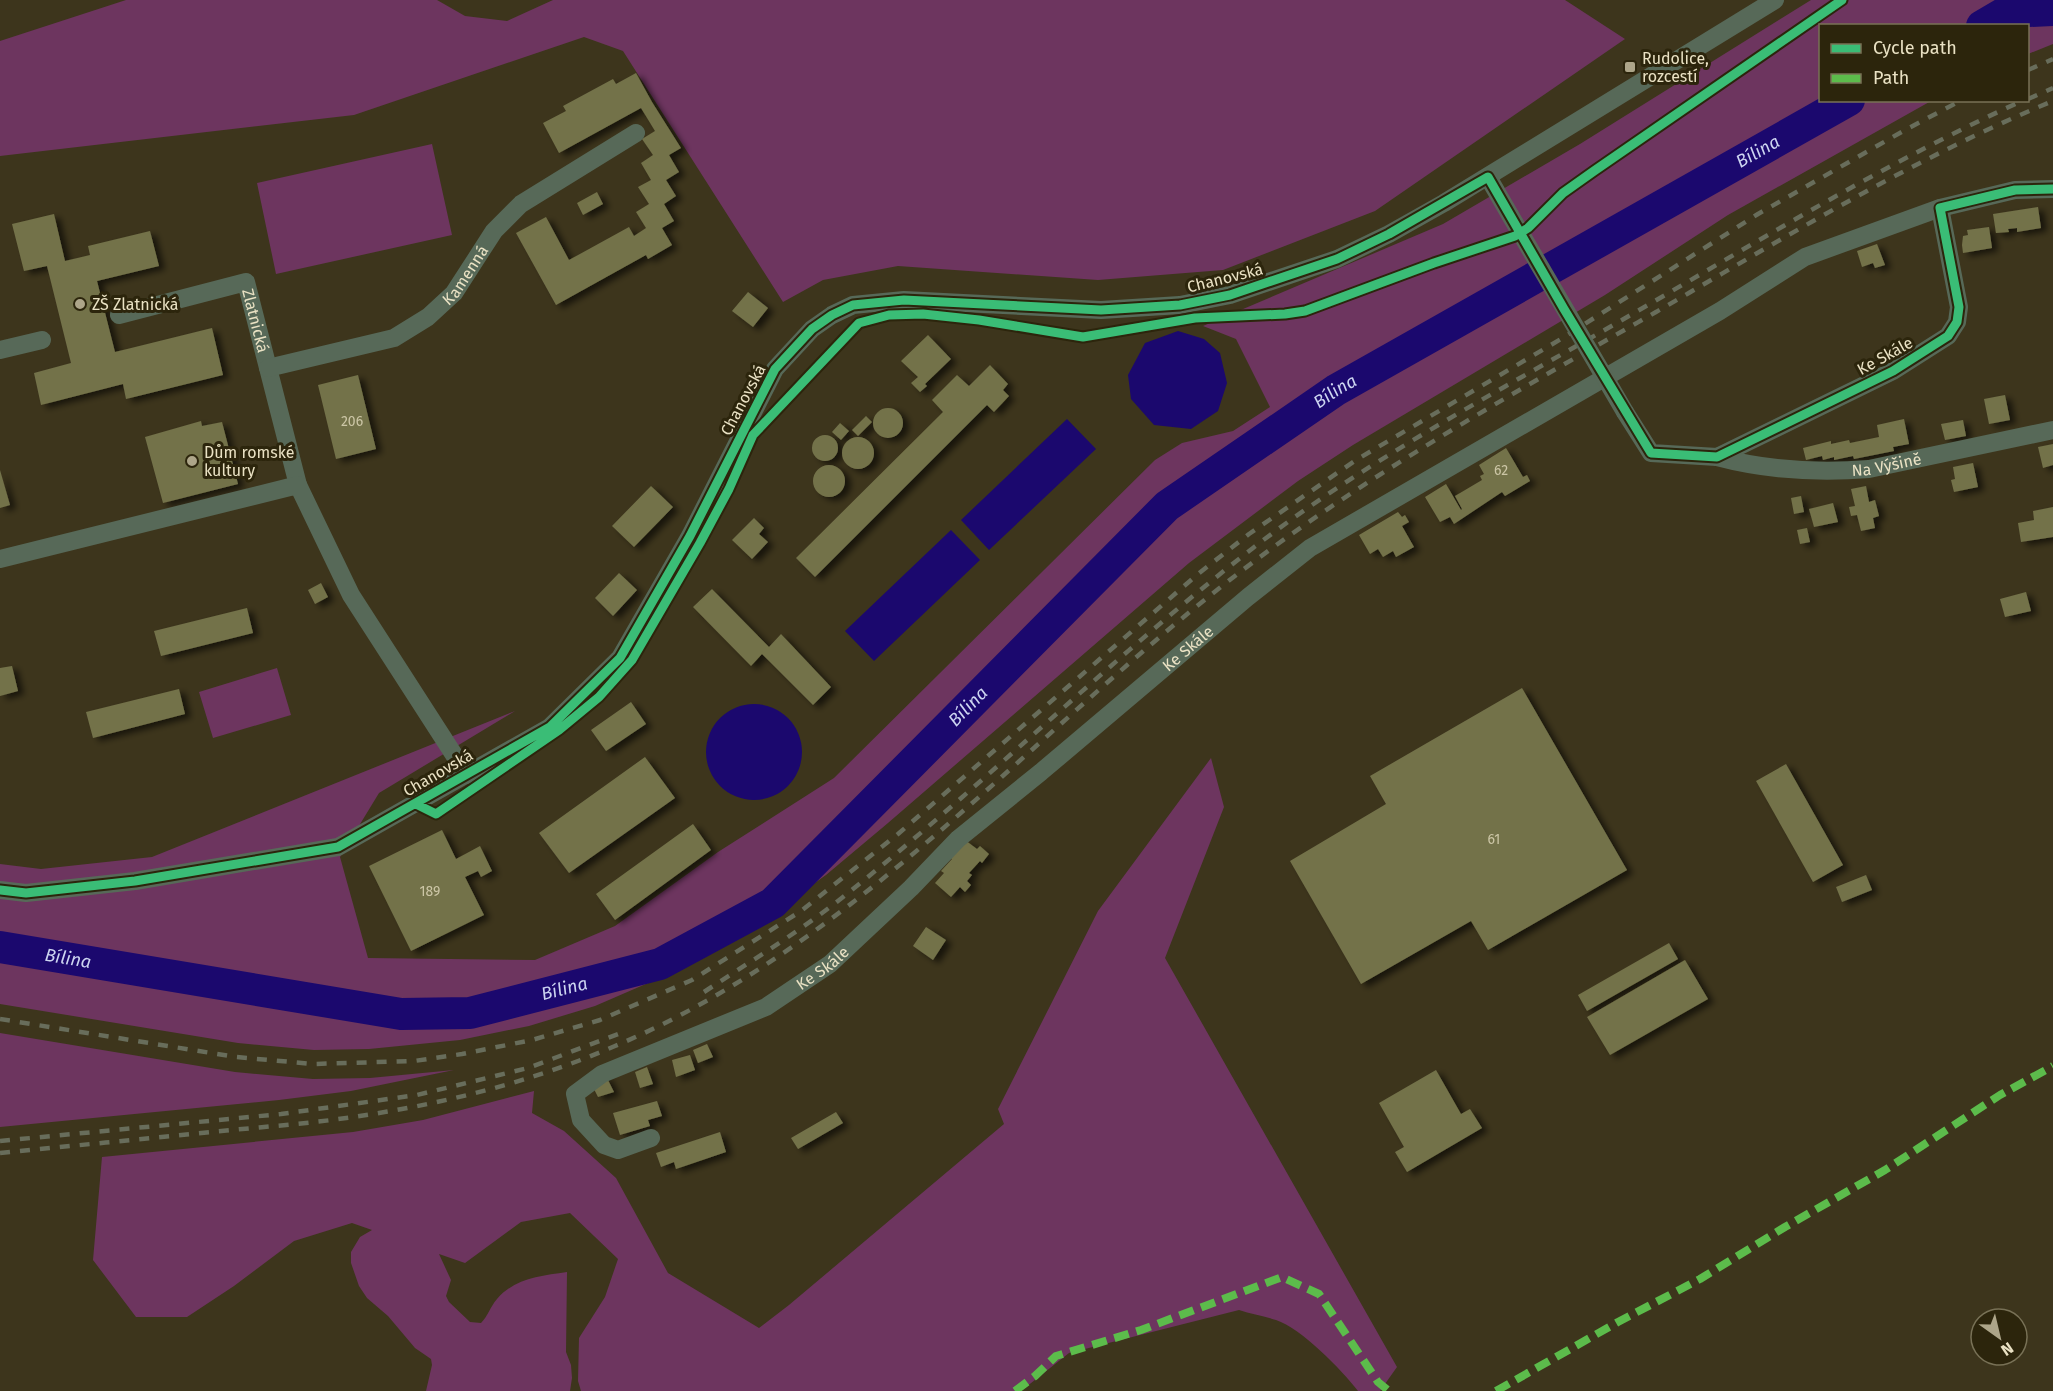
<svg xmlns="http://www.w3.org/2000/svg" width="2053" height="1391" font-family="'Fira Sans',sans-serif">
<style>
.green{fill:#6d355f}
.water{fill:#1b086e}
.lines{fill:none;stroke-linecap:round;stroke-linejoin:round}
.river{stroke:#1b086e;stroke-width:32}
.building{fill:#73724a;filter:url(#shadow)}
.minor{stroke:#576958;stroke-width:18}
.rail{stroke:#686d5b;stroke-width:4.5;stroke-dasharray:10 10;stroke-linecap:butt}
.minor-bridge{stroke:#576958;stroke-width:18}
.quiet{stroke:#5cbc4b;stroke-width:8;stroke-dasharray:15 8;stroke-linecap:butt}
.cycleway-casing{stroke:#2c250c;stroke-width:13}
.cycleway{stroke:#3abd76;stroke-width:9}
.poi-dot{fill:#ada589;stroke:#2c250c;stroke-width:2}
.labels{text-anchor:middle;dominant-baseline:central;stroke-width:6;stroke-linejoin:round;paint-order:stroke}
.number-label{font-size:14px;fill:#ccc6a6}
.poi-label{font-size:16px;fill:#eae2c4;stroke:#2c250c;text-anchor:start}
.street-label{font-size:16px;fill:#eae2c4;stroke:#2c250c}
.water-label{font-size:18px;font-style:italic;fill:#cdd5f1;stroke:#2c250c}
</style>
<defs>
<filter id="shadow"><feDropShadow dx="6" dy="3.5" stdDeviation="3" flood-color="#0009"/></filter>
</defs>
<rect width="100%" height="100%" fill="#3d351c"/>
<!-- green -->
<path class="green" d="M126,0H437L465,16L507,21L553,0H1565L1625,39L1375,211L1223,270L1098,280L898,266L823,280L783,302L623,51L584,37L354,115L0,156V41Z
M1811,0H2053V44L2028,54V26H1820V100L1931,101L1728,215L1605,295L1353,445L1298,481L1189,563L888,823L826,875L760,922L685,967L595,1006L529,1026L460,1040L369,1049L314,1050L238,1043L0,1004V864L41,869L152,857L515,711L379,793L340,857L368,958L535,960L615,926L718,852L834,778L1155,460L1182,443L1233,431L1270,407L1236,339L1203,326L1443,224L1580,144Z
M432,144L452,235L276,274L257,183Z
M277,668L291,715L213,738L199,692Z
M1211,758L1224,807L1165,958L1397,1367L1380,1391H1358C1342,1370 1301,1328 1276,1320C1264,1316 1251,1314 1239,1310L1069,1353L1021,1391H581L578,1381L579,1338L605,1297L618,1259L570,1213L521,1222L465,1263L439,1254L451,1280L446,1296L449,1302L470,1322L481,1323C488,1316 490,1307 497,1299C515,1278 540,1276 567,1272L566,1352L571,1365L572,1378L570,1391H426L432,1365L431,1359L415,1348L388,1316L367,1298L359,1286L351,1263V1252L360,1237L372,1230L352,1223L294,1241L234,1286L187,1317H136L93,1260L102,1157L353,1132L423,1120L534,1091L532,1113L564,1131L616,1178L668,1273L759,1328L789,1305L1004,1124L998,1109L1098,911Z
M0,1033L235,1072L313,1079L370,1078L454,1070L351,1091L279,1100L0,1127Z"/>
<!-- water -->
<path class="water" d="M1178,331L1204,339L1220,353L1227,383L1218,411L1191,429L1154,425L1131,399L1128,375L1145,343Z
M1067,419L1096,449L989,550L961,520Z
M951,530L980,560L874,661L845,631Z
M706 752a48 48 0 1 1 96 0a48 48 0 1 1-96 0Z"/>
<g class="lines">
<!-- river -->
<g class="river">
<path d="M1982,26L2006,12L2053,10"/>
<path id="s1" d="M0,947L401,1014L470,1013L660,964L773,903L1167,506L1336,390L1849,100"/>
</g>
</g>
<!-- building -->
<path class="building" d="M636,73L652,102L681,148L669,155L679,172L666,180L676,196L664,204L674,221L662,228L672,245L648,259L646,255L556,305L516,233L546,217L569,260L629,227L634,236L646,228L636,212L649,204L638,187L651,180L641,163L653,155L642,139L655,131L641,108L559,153L543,123L566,111L563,106L613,79L616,84Z
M597,192L603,204L583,215L577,203Z
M2038,207L2041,228L2017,232V228L2008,229L2009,232L1996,233L1993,214Z
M54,214L65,261L90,255L88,246L150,231L159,266L97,281L115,352L212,328L223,375L126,399L123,384L41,405L34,373L71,363L47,266L24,271L12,224Z
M1989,227L1992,248L1963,253L1962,245L1963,236L1968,235L1967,230Z
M1877,244L1885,265L1875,268L1873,263L1862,267L1857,251Z
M748,292L768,308L753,327L732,311Z
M928,335L951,359L925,384L927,386L920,392L911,383L918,377L901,361Z
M990,365L1008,384L1003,390L1009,396L994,412L987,405L815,577L796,558L943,412L932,400L957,375L969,386Z
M358,375L376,449L336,459L318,385Z
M2005,395L2010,420L1989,424L1984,399Z
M873 423a15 15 0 1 1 30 0a15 15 0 1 1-30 0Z
M866,416L872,422L858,436L852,430Z
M1904,419L1909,444L1893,447L1894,451L1854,459L1853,456L1834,460V457L1823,460L1822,456L1806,460L1803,448L1831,441V444L1849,440L1850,443L1879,437L1877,425Z
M1963,420L1966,436L1945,440L1941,424Z
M201,421L202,426L222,422L238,484L163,503L145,437Z
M840,423L849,431L841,440L832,432Z
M812 448a13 13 0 1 1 26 0a13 13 0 1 1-26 0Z
M842 453a16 16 0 1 1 32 0a16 16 0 1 1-32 0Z
M2053,444V465L2043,468L2038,447Z
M1506,448L1523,477L1527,475L1530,481L1505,496L1502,492L1454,524L1450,517L1440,522L1425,497L1446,484L1461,510L1462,509L1455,496L1482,480L1480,476L1484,474L1479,465Z
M1973,463L1978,487L1954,492L1951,480L1955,479L1953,467Z
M813 481a16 16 0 1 1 32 0a16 16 0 1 1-32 0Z
M0,470L10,505L0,508Z
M651,486L673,507L634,547L612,526Z
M1866,486L1869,502L1875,500L1879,516L1873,518L1875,528L1861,531L1857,515L1851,516L1849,507L1855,506L1851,489Z
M1801,496L1804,512L1794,514L1791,498Z
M1833,503L1838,522L1814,527L1809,509Z
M2053,507V537L2021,542L2018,523L2034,520L2033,511Z
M1398,512L1402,517L1405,515L1409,522L1402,526L1414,547L1396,557L1393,551L1383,557L1378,549L1370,554L1359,535Z
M754,518L764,528L759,534L768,542L752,559L732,540Z
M1807,528L1810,542L1800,544L1797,530Z
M619,573L637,590L613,616L595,598Z
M321,583L328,597L315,604L308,590Z
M712,589L769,647L781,634L831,687L813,705L762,654L751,666L693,607Z
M2026,592L2031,611L2005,617L2000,599Z
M247,608L253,633L161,656L154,631Z
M12,666L18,691L0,696V668Z
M1522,688L1627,870L1488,950L1471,921L1361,984L1290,861L1386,804L1370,776Z
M179,689L185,714L93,738L86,712Z
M631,702L646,724L606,751L591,730Z
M645,757L675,798L569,873L539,833Z
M1786,764L1843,865L1813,882L1756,781Z
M693,824L711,850L615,920L596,894Z
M442,830L456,859L480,846L492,871L481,877L478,871L465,877L484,915L411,951L369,866Z
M965,840L977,849L980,846L989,854L982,863L980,861L969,873L972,875L967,881L971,885L965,892L960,887L951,897L935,883L944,873L941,871L952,859L949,857Z
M1866,875L1872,890L1842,902L1836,887Z
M926,927L946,940L933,960L913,946Z
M1669,943L1678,959L1587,1011L1578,995Z
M1685,960L1708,999L1610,1055L1587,1017Z
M707,1044L713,1057L698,1063L693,1050Z
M690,1055L695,1070L676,1077L672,1060Z
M647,1067L653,1084L640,1088L635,1072Z
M1436,1070L1461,1114L1470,1109L1482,1128L1407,1172L1395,1152L1404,1147L1379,1103Z
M606,1076L614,1092L598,1097L591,1083Z
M657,1101L662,1116L648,1120L650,1126L620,1135L613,1113Z
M836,1112L843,1123L798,1149L791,1138Z
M720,1132L726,1152L676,1169L674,1162L661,1167L656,1153Z"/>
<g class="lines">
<!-- minor -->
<g class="minor">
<path d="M1488,177L1510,215"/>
<path id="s2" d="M119,315L246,282L298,485"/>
<path d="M0,350L42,340"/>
<path id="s3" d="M268,368L394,338L428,317L454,293L494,231L521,204L636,133"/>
<path d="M1625,412L1651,453L1717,457L1893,371L1948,336L1957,322L1959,307L1940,208L2015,190L2053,189"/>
<path id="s4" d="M1717,457C1766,470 1819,473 1869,469L2053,430"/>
<path d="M0,559L298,485L351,595L467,775"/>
<path d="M0,890L26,893L135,881L338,847L550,727L620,658L690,536L775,369L812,329L832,315L853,305L904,300L1101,310L1180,305L1230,295L1337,259L1389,234L1444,203L1775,0"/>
<path id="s5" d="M651,1138L618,1150L604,1145L581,1120L575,1094L602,1074L766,1007L830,964L911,888L958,839L1041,772L1248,597L1310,548L1720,311L1805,257L1940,208"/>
</g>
<!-- rail -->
<path class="rail" d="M2028,70L2053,59
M2028,99L2053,88
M704,992C751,961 799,932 843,897C984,785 1111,658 1253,548C1367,460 1497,392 1622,320C1754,244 1884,163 2024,100
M0,1019L236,1057L313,1064L414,1061L462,1054L532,1040L600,1020L692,980L801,911L898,834L1198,574L1249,534L1356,460L1561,339L1758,214L1905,130L1962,100
M0,1141L281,1114L417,1095L528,1068L626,1031
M0,1153C71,1146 141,1139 212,1132C259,1127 307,1124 353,1117C443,1104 532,1082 615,1046C850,947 1021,745 1217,590C1353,482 1505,398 1656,312C1786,237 1914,158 2053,101"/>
<!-- minor-bridge -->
<path class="minor-bridge" d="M1510,215L1625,412"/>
<!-- quiet -->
<path class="quiet" d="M1015,1391L1035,1376L1056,1356L1141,1330L1282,1277L1319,1294L1378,1382L1389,1391
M1496,1391L1618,1322L1700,1279L1785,1227L1885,1170L2000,1095L2053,1066"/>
<!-- cycleway casing -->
<g class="cycleway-casing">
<path id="cycleway" d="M416,804L436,814L559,730L599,697L632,660L700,543L729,489L753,435L859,323L889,315L923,314L979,320L1083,337L1195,318L1285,314L1305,311L1434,263L1515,236L1528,228L1563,193L1594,171L1842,0
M0,890L26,893L135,881L338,847L550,727L620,658L690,536L775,369L812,329L832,315L853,305L904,300L1101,310L1180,305L1230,295L1337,259L1389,234L1488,177L1564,309L1651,453L1717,457L1893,371L1948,336L1957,322L1959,307L1940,208L2015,190L2053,189"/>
</g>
<!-- cycleway -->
<use href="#cycleway" class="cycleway"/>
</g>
<!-- markers -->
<g class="poi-dot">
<rect x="1624" y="61" width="12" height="12" rx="3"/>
<circle cx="80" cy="304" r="6"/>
<circle cx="192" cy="461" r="6"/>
</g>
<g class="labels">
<!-- number labels -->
<g class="number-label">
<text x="352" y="421">206</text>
<text x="1501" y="470">62</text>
<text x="1494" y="839">61</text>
<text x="430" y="891">189</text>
</g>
<!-- poi labels -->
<g class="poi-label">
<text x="1642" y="58">Rudolice,<tspan x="1642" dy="18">rozcestí</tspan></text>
<text x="92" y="304">ZŠ Zlatnická</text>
<text x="204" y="452">Dům romské<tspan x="204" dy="18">kultury</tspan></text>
</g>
<!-- street labels -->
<g class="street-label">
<text stroke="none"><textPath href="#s3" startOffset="226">Kamenná</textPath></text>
<text transform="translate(1225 278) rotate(-14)">Chanovská</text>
<text stroke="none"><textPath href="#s2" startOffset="171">Zlatnická</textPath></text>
<text transform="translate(1885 356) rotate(-29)">Ke Skále</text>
<text transform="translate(743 400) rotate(-62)">Chanovská</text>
<text stroke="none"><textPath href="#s4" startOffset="171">Na Výšině</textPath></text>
<text stroke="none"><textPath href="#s5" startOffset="876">Ke Skále</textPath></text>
<text transform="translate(438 773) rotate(-30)">Chanovská</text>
<text stroke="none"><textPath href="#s5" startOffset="390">Ke Skále</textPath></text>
</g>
<!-- water labels -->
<g class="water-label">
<text stroke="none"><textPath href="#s1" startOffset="2049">Bílina</textPath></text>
<text stroke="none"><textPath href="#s1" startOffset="1563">Bílina</textPath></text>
<text stroke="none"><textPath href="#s1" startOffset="1077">Bílina</textPath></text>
<text stroke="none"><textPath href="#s1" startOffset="69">Bílina</textPath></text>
<text stroke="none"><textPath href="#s1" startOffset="573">Bílina</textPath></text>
</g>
</g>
<!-- legend -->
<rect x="1819" y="24" width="210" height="78" fill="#2c250c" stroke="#787156" stroke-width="1.5"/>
<rect x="1831" y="44" width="30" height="9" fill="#3abd76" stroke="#787156" stroke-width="1.5"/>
<text x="1873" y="54" font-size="18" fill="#eae2c4">Cycle path</text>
<rect x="1831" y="74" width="30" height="9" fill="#5cbc4b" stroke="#787156" stroke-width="1.5"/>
<text x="1873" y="84" font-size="18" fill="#eae2c4">Path</text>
<!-- north arrow -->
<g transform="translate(1999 1337) rotate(146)"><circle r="28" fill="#2c250c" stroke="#787156" stroke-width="1.5"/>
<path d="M0-4.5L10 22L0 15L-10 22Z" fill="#ada589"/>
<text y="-9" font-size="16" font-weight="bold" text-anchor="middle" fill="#eae2c4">N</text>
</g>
</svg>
